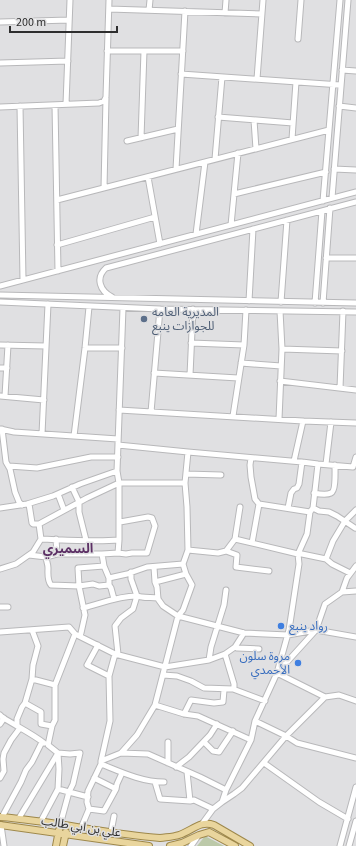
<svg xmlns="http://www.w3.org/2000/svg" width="356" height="846" font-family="'Source Sans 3','Noto Sans Arabic',sans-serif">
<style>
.green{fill:#bcc9a9}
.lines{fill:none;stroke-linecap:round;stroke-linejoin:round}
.minor-casing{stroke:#b8b8ba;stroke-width:7}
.major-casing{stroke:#9e884b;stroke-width:8}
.minor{stroke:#fff;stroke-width:5}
.major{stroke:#e9d59d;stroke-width:6}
.service-dot{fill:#5c6f8a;stroke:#e0e0e2;stroke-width:1.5}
.shop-dot{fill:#3f7fe0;stroke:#e0e0e2;stroke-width:1.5}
.labels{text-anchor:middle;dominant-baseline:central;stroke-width:3;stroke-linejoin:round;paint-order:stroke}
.service-label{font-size:12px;fill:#4e5e75;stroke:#e0e0e2;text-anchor:start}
.shop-label{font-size:12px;fill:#366cbe;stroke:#e0e0e2;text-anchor:start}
.street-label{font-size:12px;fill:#2e2e2e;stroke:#e0e0e2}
.neighbourhood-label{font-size:13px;font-weight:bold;fill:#5c3065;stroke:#e0e0e2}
</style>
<rect width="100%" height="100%" fill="#e0e0e2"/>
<!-- green -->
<path class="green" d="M205,836L224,846H197Z"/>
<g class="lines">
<!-- minor casing -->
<g class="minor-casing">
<path id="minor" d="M109,9L262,14
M149,10L150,0
M225,13L226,0
M0,22L69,20
M298,39L301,0
M107,51H183
M0,63L68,61
M342,70L356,71
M181,74L341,85
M257,79L263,0
M66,104L70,0
M55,105L58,271
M20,106L23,280
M339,106L356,108
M0,107L99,103L104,101L106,97L109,0
M218,117L293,123
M254,120L256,149
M141,138L144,51
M292,139L296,82
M127,141L178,129
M215,159L222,77
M176,169L185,11
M334,169L356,170
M148,177L160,244
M104,188L106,98
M234,194L326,172
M332,198L348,0
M57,200L329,130
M323,201L340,0
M231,225L238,153
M196,234L205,162
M57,245L155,217
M326,258H356
M0,286L356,192
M0,295L356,303
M112,297C100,291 95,278 106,268L356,202
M249,301L253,229
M0,302L160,309L356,312
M281,302L287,220
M315,303L322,211
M323,303L330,208
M191,343L244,345
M0,345L46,346
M85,348H122
M282,349L342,351
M241,363L281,366
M0,368H7
M154,373L238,378
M190,375L193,309
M280,381L356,390
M340,388L343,311
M0,396L44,400
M5,396L8,345
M119,410L303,421L356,423
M151,412L160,309
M233,416L244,345L246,310
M279,419L282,349L280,311
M0,429L14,432L118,439
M2,429L6,462L10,469L15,492L19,502L22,505
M42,434L48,304
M74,436L85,348L89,307
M118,445L188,452L302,462L318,464L353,467L356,457
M251,458L250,465L251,477L255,499L259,504
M294,461L303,421
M326,464L331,422
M9,466L37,468L91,457H118
M186,474L221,475
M72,487L79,502V512L86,540
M314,493C319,494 327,495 331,493C336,491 335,471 335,465
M58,494L64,510
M29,504L32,523L33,524H39
M0,508L27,504L53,496L80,484L117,471
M288,508L291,493L294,489L297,488L299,484L302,462
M313,508L319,511L329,512L337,516L355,528
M41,539C67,540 94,542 119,540
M56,539L57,554
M235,539L298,554H302L326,559L332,564L350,573
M252,543L259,504L310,512
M188,550L218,553L226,551L237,555L236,567L269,571
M226,551L235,539L240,507
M118,553L119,540V483H185
M102,554L104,566L109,578V585L111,588L114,599
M29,555L46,557L57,554H102L118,553L126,554L132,553H147L155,526L152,518L148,517L120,522
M46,557C46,560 48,564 48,568C48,574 47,580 51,585L79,586L93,584L99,586L109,585
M326,559L333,541L345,521L356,510
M154,567L155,582L157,587L158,599L163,606L178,616L244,633L288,635L316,630L356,637
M0,569L16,564L33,552L41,539L39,524L87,498L119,483L117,471L123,308
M109,578L127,574L147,567L183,564
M155,582L186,574
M342,592L356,591
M0,607H8
M83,608C100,604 118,596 136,596C138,596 139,597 142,597C147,598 153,597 158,598
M0,632L69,627L75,634
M80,636L81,633L85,615L79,586L78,568L104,566
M98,645L87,665L109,676
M235,647L237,648L259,649
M118,654L115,626L121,618L133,609L137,596L131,579V572
M225,654L234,684V689
M209,660L211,647L224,605L226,590
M163,675L177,676L191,681L204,688L233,689L265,701
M32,679L55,685
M325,697L277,673L316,630L325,604L342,592L347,578L356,566
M25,703L41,712V724L52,726
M155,705L184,714L198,716L251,740
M184,714L191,700L214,703L223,702L224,690
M0,715L2,717C16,726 31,733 44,743
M255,721L286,736L297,743L356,758
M0,724L4,718
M17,726V719L22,707L25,703L32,679L33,665L38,646L32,630
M168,742V763
M204,742L213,751L219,752L233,731
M121,753L148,754L200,777L226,790
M101,761L110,721L109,676L115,654
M264,763L319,802L348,819
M101,764C121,772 142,782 164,782
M176,767L189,757L210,735L217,724
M187,772L190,801L194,800L213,809
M0,778L4,771L3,759L4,753L11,740L20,728
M94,778L116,789
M155,782L160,799L190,801
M222,802L234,794L242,788L286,736L325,697L339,695L356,701
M89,809L104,811L116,789L117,784L122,773
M2,817L21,782L26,770L32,762L42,742
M19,818L58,753L70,754L80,753L73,784L69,792L58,789
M41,821L58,789L59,769L58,753L48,745L52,726L55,720V685L75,634L115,654L165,667L209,660L225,654L235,647L244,633
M202,824L213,809L222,802L226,790L251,740L255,721L277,673L289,630L299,564L298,554L307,534L310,512L313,508L318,464
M1,825L4,846
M60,825L69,792L88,797
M81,828L89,809L87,802L88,791L101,764V761L121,753L137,735L155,705L178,616L183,610L192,585L186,574L183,564L188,550L187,507L185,483L188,452
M111,832L114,816
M191,846L198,836
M340,846L356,787
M349,846L356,821"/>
</g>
<!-- major casing -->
<g class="major-casing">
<path id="major" d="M0,817C54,821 107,834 160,838C167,837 173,837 179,835C192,831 200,820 214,825L250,846
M0,825L149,846
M56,846L59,830
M63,846L66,832
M170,846L182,843L199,835L209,832L235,846"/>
</g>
<!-- minor -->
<use href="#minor" class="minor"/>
<!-- major -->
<use href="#major" class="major"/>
</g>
<!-- markers -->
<circle class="service-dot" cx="144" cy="319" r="4"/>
<g class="shop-dot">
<circle cx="281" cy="626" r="4"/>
<circle cx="298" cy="663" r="4"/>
</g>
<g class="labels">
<!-- service labels -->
<g class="service-label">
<text x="152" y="312">المديرية العامه<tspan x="152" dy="14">للجوازات ينبع</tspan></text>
</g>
<!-- shop labels -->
<g class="shop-label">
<text x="289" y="626">رواد ينبع</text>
<text x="290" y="656" text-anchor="end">مروة سلون<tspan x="290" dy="14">الأحمدي</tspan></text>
</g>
<!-- street labels -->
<g class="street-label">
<text transform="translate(81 827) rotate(9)">علي بن ابي طالب</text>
</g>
<!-- neighbourhood labels -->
<g class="neighbourhood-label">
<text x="68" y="549">السميري</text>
</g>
</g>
<!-- scale -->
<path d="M10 26v6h107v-6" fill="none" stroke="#2e2e2e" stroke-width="2"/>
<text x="16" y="26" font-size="12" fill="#2e2e2e" stroke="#e0e0e2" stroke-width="3" paint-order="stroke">200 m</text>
</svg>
